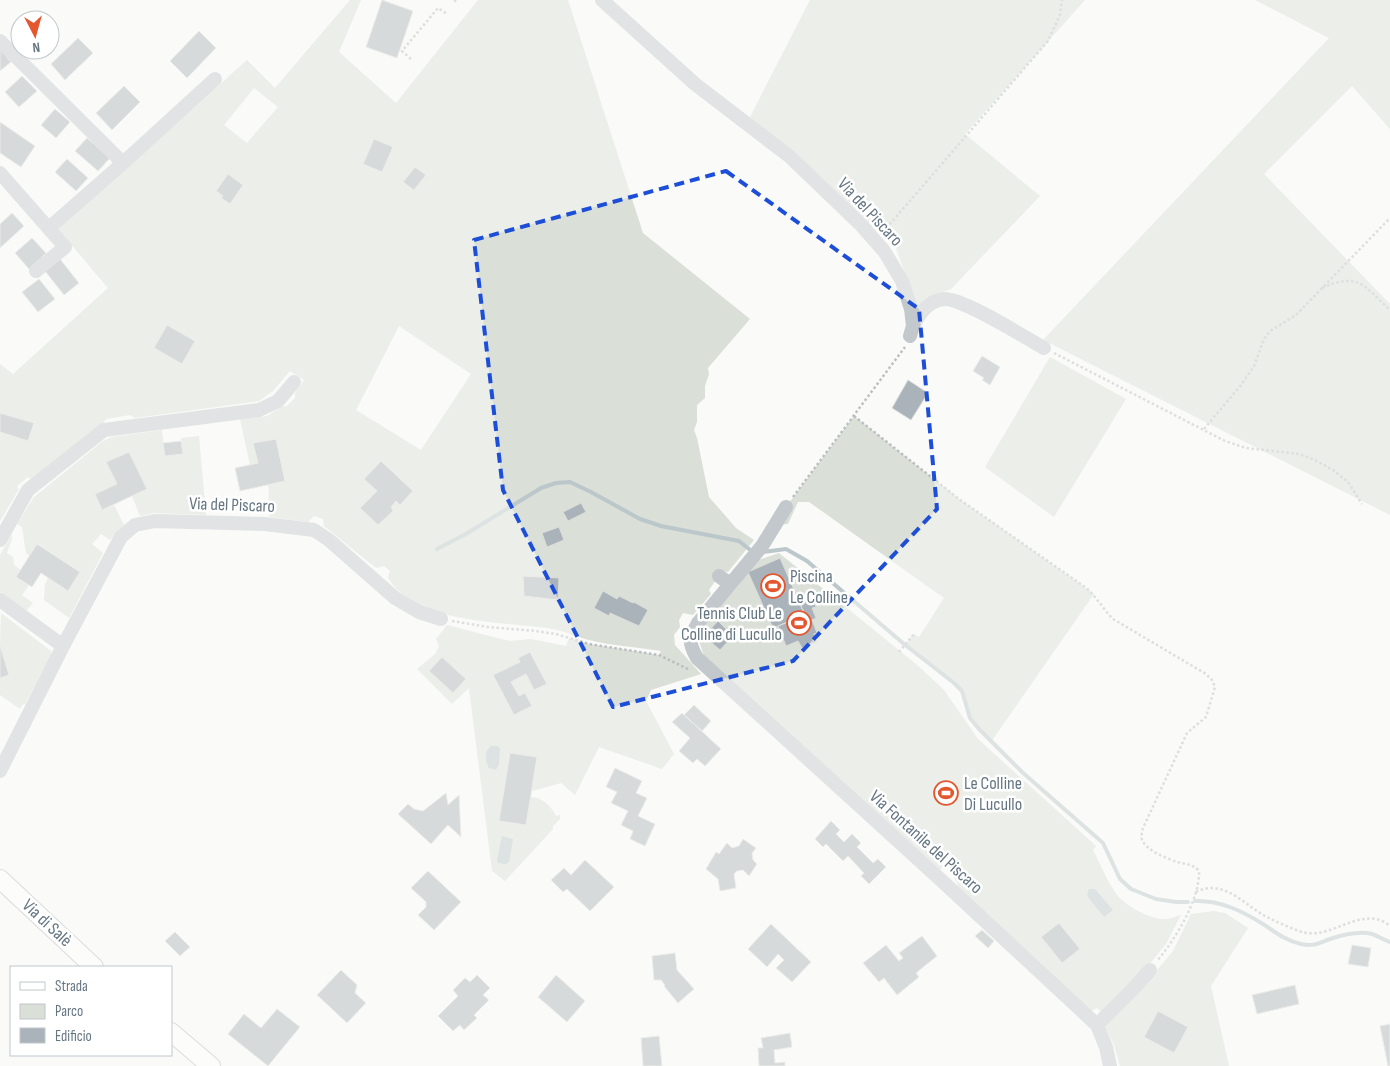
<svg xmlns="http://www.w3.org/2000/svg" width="1390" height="1066" font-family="'Sofia Sans Condensed',sans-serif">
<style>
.green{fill:#dadfd7;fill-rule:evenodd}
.water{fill:#bbc7cb}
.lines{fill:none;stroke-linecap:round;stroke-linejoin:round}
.stream{stroke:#bbc7cb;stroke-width:4}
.building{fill:#aab3b9;stroke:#dcdcda}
.major-casing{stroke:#b5babe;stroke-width:20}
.path{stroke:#bbbfc2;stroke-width:2.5;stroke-dasharray:2.5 2.5;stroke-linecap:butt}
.minor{stroke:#c3c8cc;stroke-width:14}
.major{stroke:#fff;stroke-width:18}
.marked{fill:none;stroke:#1d4ed8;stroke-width:4;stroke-dasharray:10 6;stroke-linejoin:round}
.labels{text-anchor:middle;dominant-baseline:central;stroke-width:5;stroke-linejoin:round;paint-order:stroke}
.street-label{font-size:18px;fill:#657683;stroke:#fff}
.poi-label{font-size:18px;fill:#657683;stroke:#fff;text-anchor:start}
</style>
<rect width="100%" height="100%" fill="#fafaf8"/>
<!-- green -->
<path class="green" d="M350,0H361L339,52L396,103L478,0H568L643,233L750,319L708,368L709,374L705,386V398L697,405V422L694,430L697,438L709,497L736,528L754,540L728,572L722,571L709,590L711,594L693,615L683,613L679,620L680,627L674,635L675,645L701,674L651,690L646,701L674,754L662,769L599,747L575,795L561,783L532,791L531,797C542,797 551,806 556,816L560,815V819L553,826V829L505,881L492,871L469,688L452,704L417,669L435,654L439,646L436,639L447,625L501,639L510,641L531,639L566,646L569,638L589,644L659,655L661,651C637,647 612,646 589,640C577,637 565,631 553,629C504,621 417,625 388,578L390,571L384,566L376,568L324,526L323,519L314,516L308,522L270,517C265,506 271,496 268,485L285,481L276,439L254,443L258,463L250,465L240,419L267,416L281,407L287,406L295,398V393L304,380L290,371L273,391L259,401L135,418L130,415L106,419L103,423L31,479L28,477L17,486L19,489L0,521V432L28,441L34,424L0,413V364L13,374L108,288L58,229L247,60L275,88ZM254,88L278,107L247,143L224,125ZM167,325L195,341L182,364L154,348ZM399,326L471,374L421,450L356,410ZM381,461L413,491L400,504L396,501L391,507L392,511L378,525L361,508L377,491L364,479ZM559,527L564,540L548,546L542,533ZM523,576L558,578V600L524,596ZM603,591L617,599L619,596L633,603L634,602L648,610L639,626L610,613L609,616ZM530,652L547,683L534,690L526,674L511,682L519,696L525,693L532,706L514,715L493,676L520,662L518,658ZM442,657L466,679L453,693L429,671Z
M810,0H1085L965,134L1040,196L951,289L926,298L919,306L915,303L896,248L750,117Z
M1255,0H1390V129L1352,86L1264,174L1390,304V515L1043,340L1329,38Z
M1050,357L1126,399L1054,517L985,467Z
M854,416L959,499L1094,594L991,742L970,718L962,691L905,645L914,634L919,637L944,598L809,502H798L788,524L775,525L786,507Z
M162,430L165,456L182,454L181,438L199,436L206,515L154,513L140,516L132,496L147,489L129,452L107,462L117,484L95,495L103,510L114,505L124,525L110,540L101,534L92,544L103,553L69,618L44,600L45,585L48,577L68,590L80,572L38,544L30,556L26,553L22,527L17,524L34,497L103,441L112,437Z
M12,534V539L7,553L13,557L14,565L21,570L29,585L22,595L33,603L26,611L0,592V555Z
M779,553L916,664L944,690L978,739L1096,846L1093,850C1100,863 1106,879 1115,892C1123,905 1150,920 1166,919C1171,919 1176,916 1181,915L1166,944L1131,987L1103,1014L1097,1008L1091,1011L960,890L949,866L939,870L704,656L697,635L738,586L755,561ZM1059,923L1080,949L1062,963L1041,937Z
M1,613L51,651V656L25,704L22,705L20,709L0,695V678L9,675L0,645Z
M1214,911L1225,913L1248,928L1211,986L1229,1066H1120L1114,1045L1105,1026L1137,994L1173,951L1191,914ZM1158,1011L1188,1027L1174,1053L1144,1037Z"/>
<!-- water -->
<path class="water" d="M491,746H498L500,749L499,764L496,770L489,768C485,761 484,751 491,746Z
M502,836L513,839L509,862L506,864L498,863L497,860Z
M1089,889H1095L1113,910L1104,917L1087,896Z"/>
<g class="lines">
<!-- stream -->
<path class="stream" d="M437,549L466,534L541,488L556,483L570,482L591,492L640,519L661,526L739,541L749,549
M763,552L786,549L807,561L904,644L954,683L962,691L970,718L979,729L1022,772L1103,843L1120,879L1131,889L1156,899L1176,902H1188
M1195,901C1220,900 1242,911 1263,924C1275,932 1286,941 1301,944C1313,947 1319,943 1330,939C1342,935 1360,931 1372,934C1378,936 1384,940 1390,942"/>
</g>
<!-- building -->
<path class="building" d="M382,0L413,11L397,58L366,47Z
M199,31L216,48L187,78L170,61Z
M78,38L93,53L65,80L51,64Z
M0,49L11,62L0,71Z
M22,76L37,91L19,107L5,92Z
M124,86L140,102L112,130L96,113Z
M55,109L70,122L56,138L41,125Z
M0,122L35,146L21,167L0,153Z
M87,138L110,158L98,171L75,151Z
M374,139L393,147L382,172L363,164Z
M67,159L88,178L76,191L55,172Z
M415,167L426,175L414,190L403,182Z
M228,174L243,185L230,204L221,198L223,196L216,191Z
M12,213L24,226L0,248V224Z
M32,238L46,253L29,269L15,253Z
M60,259L79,283L64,295L45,271Z
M39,279L55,299L38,312L22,292Z
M167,325L195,341L182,364L154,348Z
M982,356L1000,367L990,385L982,380L984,378L973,371Z
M908,380L928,393L911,420L892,408Z
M0,413L34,423L28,441L0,432Z
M276,439L285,481L240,491L235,468L258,463L253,443Z
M181,441L183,454L165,456L163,443Z
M129,452L147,489L102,510L95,494L117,484L106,462Z
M381,461L413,491L400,505L396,501L391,507L393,511L378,525L360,508L377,491L364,479Z
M581,503L586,512L568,521L563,512Z
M559,527L564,540L547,547L542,533Z
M37,544L80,572L68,591L41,573L32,587L16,577Z
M780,558L805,615L773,628L748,572Z
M523,576L559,578L558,600L524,596Z
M603,591L617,599L619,596L633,603L634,602L648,610L639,626L610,613L609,616L594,608Z
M810,594L816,607L812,608L816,618L812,620L817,633L814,634L817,642L802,648L798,641L786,646L778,626L805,615L798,600Z
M718,621L733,636L720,650L704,636Z
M0,645L9,675L0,678Z
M530,652L547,684L534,690L526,674L511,682L519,696L525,693L532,706L514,715L493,675L520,662L518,658Z
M442,657L466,679L453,693L429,671Z
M694,705L711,721L702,731L684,715Z
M682,713L721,749L705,766L697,759L693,763L679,751L690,738L672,722Z
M510,753L537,757L526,825L499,821Z
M615,768L642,781L636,793L647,798L638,816L655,824L645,846L630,839L633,831L621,825L628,811L611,803L617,792L606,787Z
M446,793L448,805L459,795L461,837L448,825L431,844L398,814L408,804L414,809L423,811Z
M831,821L840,830L836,834L844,842L852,834L861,843L857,847L873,863L878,859L886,867L869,884L861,876L864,873L848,856L843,861L826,844L823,847L815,839Z
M743,839L756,848L752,853L753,860L757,864L749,876L743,870L737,871L734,874L736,888L720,891L718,879L706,869L716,852L719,854L727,843L732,848L739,846Z
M585,860L614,887L590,911L567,889L563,892L551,880L564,868L571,875Z
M428,871L461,902L434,930L418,915L426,907V902L411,888Z
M1059,923L1080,949L1062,963L1041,937Z
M771,924L811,962L792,982L776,968L784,960L778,954L767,967L748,949Z
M982,930L994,941L988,948L975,936Z
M175,932L190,947L180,956L165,941Z
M922,936L937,956L916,973L919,977L897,995L884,978L879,982L863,963L886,945L899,961L903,958L899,953Z
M1352,945L1371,948L1368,967L1348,964Z
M675,953L677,970L694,989L678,1003L664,986L665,985L661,980H654L652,956Z
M341,970L357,985L355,993L366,1003L347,1023L317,995Z
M477,975L490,988L483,995L489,1000L474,1015L477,1018L464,1030L460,1025L453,1031L438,1016L458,996L453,990L465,978L470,982Z
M556,975L585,1001L567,1022L538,997Z
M1295,985L1299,1004L1257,1014L1252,995Z
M277,1009L300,1027L268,1066L228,1034L244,1014L261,1028Z
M1158,1011L1188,1027L1174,1053L1144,1037Z
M1390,1024V1066H1388L1380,1026Z
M790,1033L792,1047L774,1050L775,1063L785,1062V1066H759L758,1048H763L761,1038Z
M659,1036L662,1066H643L641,1038Z"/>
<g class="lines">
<!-- major casing -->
<g class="major-casing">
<path id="major" d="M0,879L94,967
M171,1032L211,1066"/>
</g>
<!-- path -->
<path class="path" d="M454,0L457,2
M411,59L402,51L438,8L447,14
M883,232L1048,41L1060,15L1062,0
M1322,288C1359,272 1363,285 1390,310
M1054,353L1225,441L1246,448L1299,454L1313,459L1333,470L1348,482L1362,504
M854,416L959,499L1085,587C1096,596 1103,609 1113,619L1206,674L1212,680L1215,687L1206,717L1187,733L1143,828C1142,832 1141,836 1142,840C1147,851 1166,858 1177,862C1185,864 1193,864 1199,871C1200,899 1175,940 1157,961
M1204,429L1241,385L1254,366L1264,339L1270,331L1296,315L1390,218
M793,497L905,347
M452,621L488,627L536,631L556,634L589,644L659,655L690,670
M899,652L914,634
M1196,892C1224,878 1244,905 1267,917C1277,922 1288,927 1299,931C1326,941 1349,915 1376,919C1381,920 1386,923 1390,926"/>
<!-- minor -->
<path class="minor" d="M602,0L695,84L789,156L861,225L884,251L902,281L911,309L913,326L910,336
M0,41L123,163
M0,173L65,247L36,271
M49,228L123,163L215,79
M913,326C920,313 928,301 944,299C963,298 1024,337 1044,348
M786,507L762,546L698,623C689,639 688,642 697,658L941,880L1097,1025L1106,1047L1110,1066
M0,540L28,490L104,430L259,410L278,401L294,382
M719,576L730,584
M0,600L63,646
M0,771L63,646L121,537L135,525L155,521L265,524L314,530L329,540L395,598L419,612L441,619
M1097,1025L1133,989L1150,970"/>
<!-- major -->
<use href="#major" class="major"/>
</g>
<!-- marked area -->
<path d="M0 0H1390V1066H0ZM726,171L919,309L937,509L793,661L613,707L503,490L474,240Z" fill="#fafaf8" fill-opacity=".55" fill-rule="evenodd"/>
<path class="marked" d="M726,171L919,309L937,509L793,661L613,707L503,490L474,240Z"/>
<!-- icons -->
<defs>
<g id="stadium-ring" transform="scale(1.25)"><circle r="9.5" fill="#fff" stroke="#e4572e" stroke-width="1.5"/><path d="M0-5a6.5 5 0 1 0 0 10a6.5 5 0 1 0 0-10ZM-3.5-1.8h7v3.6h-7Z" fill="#e4572e"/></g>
</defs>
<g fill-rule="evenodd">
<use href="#stadium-ring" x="773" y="586"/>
<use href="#stadium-ring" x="799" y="623"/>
<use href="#stadium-ring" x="946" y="793"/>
</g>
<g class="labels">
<!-- street labels -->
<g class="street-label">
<text transform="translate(870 212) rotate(47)">Via del Piscaro</text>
<text transform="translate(232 505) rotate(2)">Via del Piscaro</text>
<text transform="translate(926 842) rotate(42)">Via Fontanile del Piscaro</text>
<text transform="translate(47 923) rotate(43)">Via di Salè</text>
</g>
<!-- poi labels -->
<g class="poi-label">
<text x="790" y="576">Piscina<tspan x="790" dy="21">Le Colline</tspan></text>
<text x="782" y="613" text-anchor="end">Tennis Club Le<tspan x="782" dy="21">Colline di Lucullo</tspan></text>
<text x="964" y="783">Le Colline<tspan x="964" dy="21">Di Lucullo</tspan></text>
</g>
</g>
<!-- legend -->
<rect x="10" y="966" width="162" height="90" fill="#ffffff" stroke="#c1c8cd"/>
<rect x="20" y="982" width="25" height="8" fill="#ffffff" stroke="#c1c8cd"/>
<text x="55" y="991" font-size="15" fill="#657683">Strada</text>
<rect x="20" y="1004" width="25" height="15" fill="#dadfd7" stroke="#c1c8cd"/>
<text x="55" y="1016" font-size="15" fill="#657683">Parco</text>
<rect x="20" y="1028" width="25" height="15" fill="#aab3b9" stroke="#c1c8cd"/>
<text x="55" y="1041" font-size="15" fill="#657683">Edificio</text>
<!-- north arrow -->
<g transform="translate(35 35) rotate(174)"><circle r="24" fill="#ffffff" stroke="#c1c8cd"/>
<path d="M0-4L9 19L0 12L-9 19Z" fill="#e4572e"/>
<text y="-8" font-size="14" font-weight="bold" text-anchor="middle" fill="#657683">N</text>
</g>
</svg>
